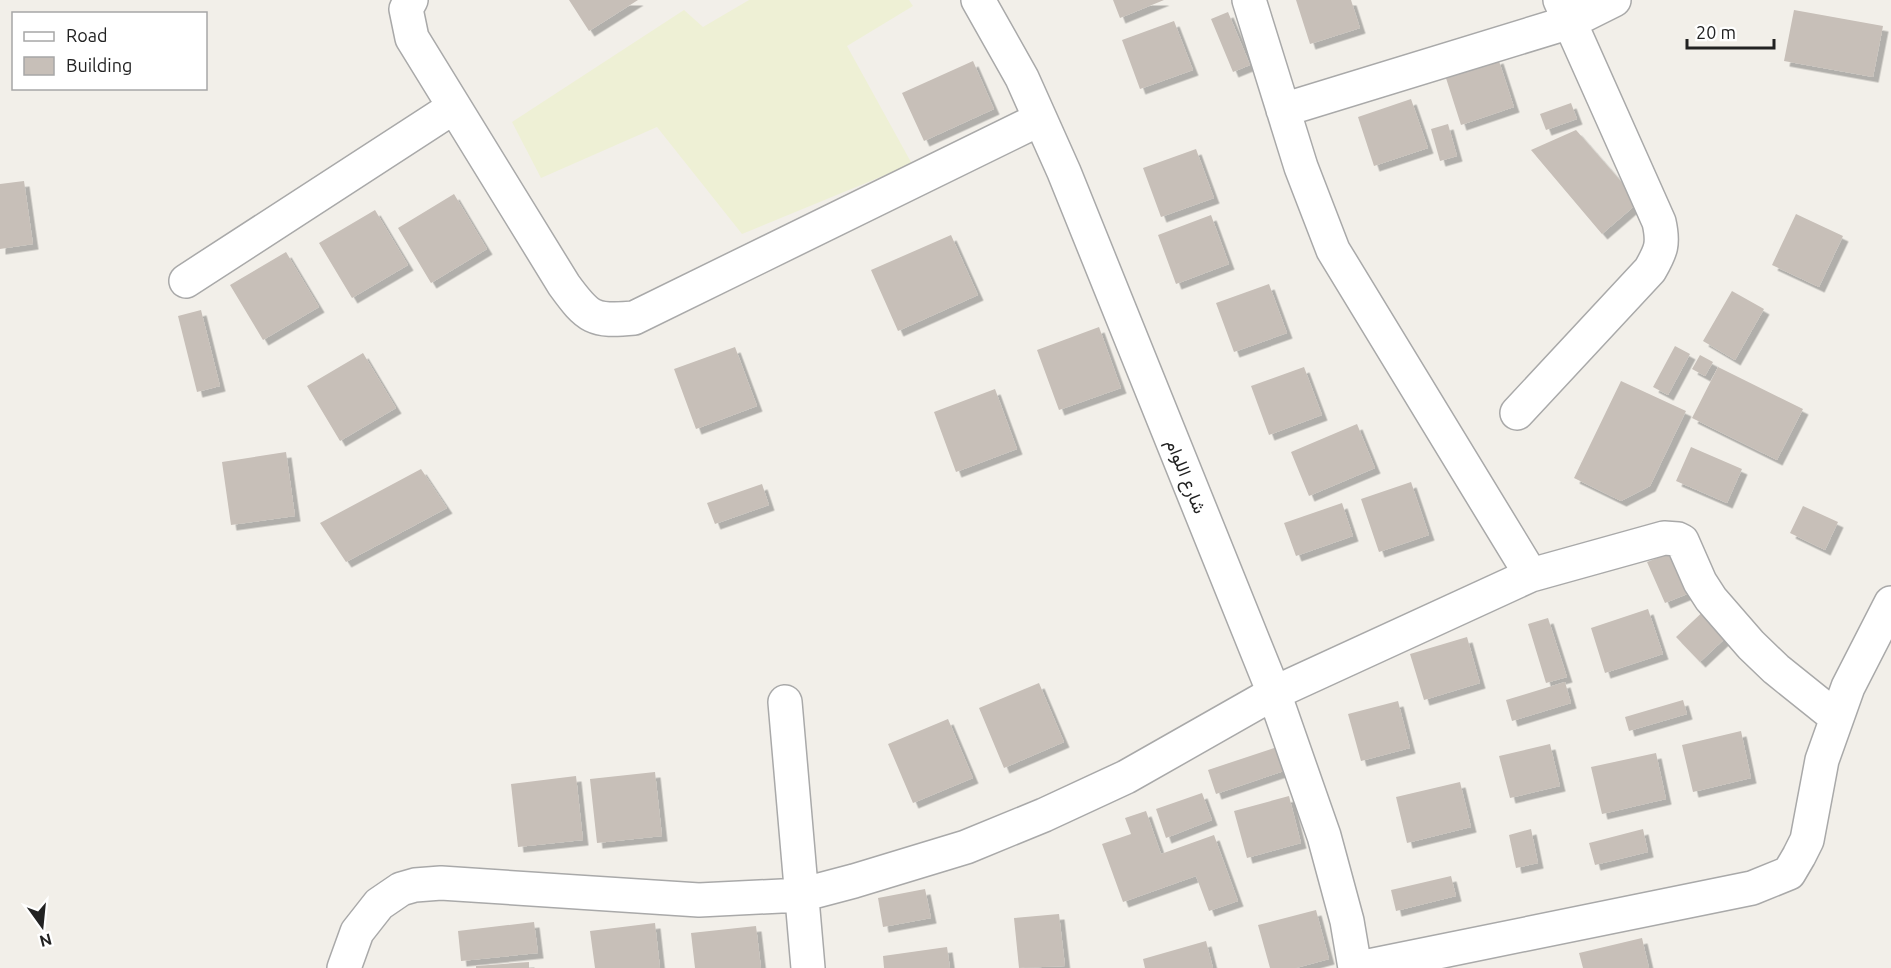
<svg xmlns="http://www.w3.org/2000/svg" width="1891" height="968" font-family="Ubuntu,Vazirmatn,sans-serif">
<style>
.farmland{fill:#eef0d5}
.building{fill:#c7bfb8;filter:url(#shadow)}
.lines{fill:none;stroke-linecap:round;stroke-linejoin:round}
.minor-casing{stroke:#a9a9a9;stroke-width:36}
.minor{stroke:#fff;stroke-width:33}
.labels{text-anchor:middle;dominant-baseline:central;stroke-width:4.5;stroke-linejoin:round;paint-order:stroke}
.street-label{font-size:18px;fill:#222;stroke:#fff}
</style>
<defs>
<filter id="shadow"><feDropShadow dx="5.5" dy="5.5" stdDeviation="0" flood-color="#0004"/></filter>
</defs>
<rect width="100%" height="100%" fill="#f2efe9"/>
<!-- farmland -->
<path class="farmland" d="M749,0H909L913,6L847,46L912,164L742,234L657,127L541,178L512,122L684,10L703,27Z"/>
<!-- building -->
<path class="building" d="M569,0H638L589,31Z
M1113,0H1164L1120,18Z
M1296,0H1351L1360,28L1310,44Z
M1794,10L1883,26L1873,77L1784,61Z
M1228,12L1250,65L1233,72L1211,19Z
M1174,21L1193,70L1140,89L1122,40Z
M1498,58L1514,107L1461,125L1445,75Z
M973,61L994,109L924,141L902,93Z
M1411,99L1428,148L1374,166L1358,117Z
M1571,103L1577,119L1546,130L1540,114Z
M1448,124L1457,156L1440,161L1431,129Z
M1576,130L1639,202L1602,234L1531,150Z
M1196,149L1214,198L1161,217L1143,168Z
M24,181L33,244L0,249V184Z
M454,194L487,249L431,283L398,228Z
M375,210L408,265L352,298L319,243Z
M1796,214L1843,236L1819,287L1772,265Z
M1211,215L1229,264L1176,284L1158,235Z
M951,235L978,295L898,331L871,270Z
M286,252L319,307L263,340L230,285Z
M1269,284L1287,333L1234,352L1216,303Z
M1732,291L1764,309L1735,360L1703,341Z
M201,310L220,386L197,392L178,316Z
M1099,327L1121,388L1059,410L1037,350Z
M1675,346L1690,354L1668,395L1653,387Z
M735,347L757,406L696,429L674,369Z
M363,353L396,408L340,441L307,386Z
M1700,355L1713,362L1705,376L1692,369Z
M1304,367L1322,415L1269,435L1251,386Z
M1718,367L1803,409L1777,460L1692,418Z
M1621,381L1686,411L1650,486L1621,501L1574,478Z
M995,389L1017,449L956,472L934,412Z
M1357,424L1375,468L1309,496L1291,452Z
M1691,447L1742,469L1727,503L1676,481Z
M286,452L295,516L231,525L222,462Z
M421,469L447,508L346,562L320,523Z
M1411,482L1429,535L1379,552L1361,499Z
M762,484L769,505L715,524L707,503Z
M1342,503L1353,536L1296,556L1284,523Z
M1803,506L1838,522L1825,550L1790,533Z
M1680,549L1697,590L1665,603L1647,562Z
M1709,606L1733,631L1700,662L1676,637Z
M1648,609L1663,654L1605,673L1591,628Z
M1548,618L1567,677L1546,683L1528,624Z
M1467,637L1480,683L1424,700L1410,654Z
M1565,682L1571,703L1512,721L1506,700Z
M1039,683L1064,742L1004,768L979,708Z
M1683,700L1687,714L1629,731L1625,717Z
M1398,701L1410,748L1361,761L1348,714Z
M948,719L973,778L913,803L888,744Z
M1741,731L1751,778L1693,792L1682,745Z
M1550,744L1560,786L1510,798L1499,756Z
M1277,747L1284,771L1216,794L1208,770Z
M1656,753L1666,799L1602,814L1591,767Z
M655,772L662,836L597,843L590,779Z
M576,776L583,840L518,847L511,784Z
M1460,782L1471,827L1407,843L1396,797Z
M1202,793L1212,820L1166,838L1156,809Z
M1289,796L1301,843L1247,858L1234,811Z
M1146,811L1161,854L1214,835L1238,901L1209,911L1196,876L1123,902L1102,844L1131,834L1125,818Z
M1531,829L1538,863L1516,868L1509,835Z
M1643,829L1648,852L1595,865L1589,843Z
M1451,876L1456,896L1396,911L1391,890Z
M925,889L931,918L883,927L878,898Z
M1316,910L1329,959L1296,968H1270L1258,925Z
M1059,914L1065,966L1019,968L1014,918Z
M534,922L538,953L461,961L458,931Z
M655,923L660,968H595L590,931Z
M756,926L761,968H695L691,933Z
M1642,938L1649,968H1583L1579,953Z
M1206,941L1213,968H1145L1143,959Z
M947,947L950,968H884L883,956Z
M529,962V968H476V966Z"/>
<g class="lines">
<!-- minor casing -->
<g class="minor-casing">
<path id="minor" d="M411,0L406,9L412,38L564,285C588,318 593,322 634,318L1040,119
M978,0L1022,78L1064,172L1274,693L1324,836L1347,921L1355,968
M1249,0L1301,167L1333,250L1531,575
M1283,110L1570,22L1614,0
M186,281L454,107
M1517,413L1650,270C1661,251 1664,244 1659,222L1560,0
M785,702L808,968
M344,968L357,932L379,904L401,889L415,885L441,883L699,900L801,895L854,881L966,847L1044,815L1126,777L1274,693L1531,575L1664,538L1678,539L1682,541L1700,582L1711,599L1751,645L1776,669L1837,718
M1359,968L1752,888L1789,873L1799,856L1807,840L1822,760L1848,687L1891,603"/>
</g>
<!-- minor -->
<use href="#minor" class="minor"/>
</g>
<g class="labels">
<!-- street labels -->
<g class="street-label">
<text transform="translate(1187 476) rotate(68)">شارع اللوام</text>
</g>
</g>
<!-- legend -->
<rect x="12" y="12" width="195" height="78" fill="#ffffff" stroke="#a7a7a7" stroke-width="1.5"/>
<rect x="24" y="32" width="30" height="9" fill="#ffffff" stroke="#a7a7a7" stroke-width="1.5"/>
<text x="66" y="42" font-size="18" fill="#222222">Road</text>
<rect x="24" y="57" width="30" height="18" fill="#c7bfb8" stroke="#a7a7a7" stroke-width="1.5"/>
<text x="66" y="72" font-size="18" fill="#222222">Building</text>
<!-- north arrow -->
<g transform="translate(42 926) rotate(165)" stroke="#ffffff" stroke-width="4.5" paint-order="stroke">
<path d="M0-4.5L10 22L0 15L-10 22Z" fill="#222222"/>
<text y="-9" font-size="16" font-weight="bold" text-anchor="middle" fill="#222222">N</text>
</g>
<!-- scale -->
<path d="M1687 39v9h87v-9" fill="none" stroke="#222222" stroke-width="3"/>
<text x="1696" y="39" font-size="18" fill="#222222" stroke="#ffffff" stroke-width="4.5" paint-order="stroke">20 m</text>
</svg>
